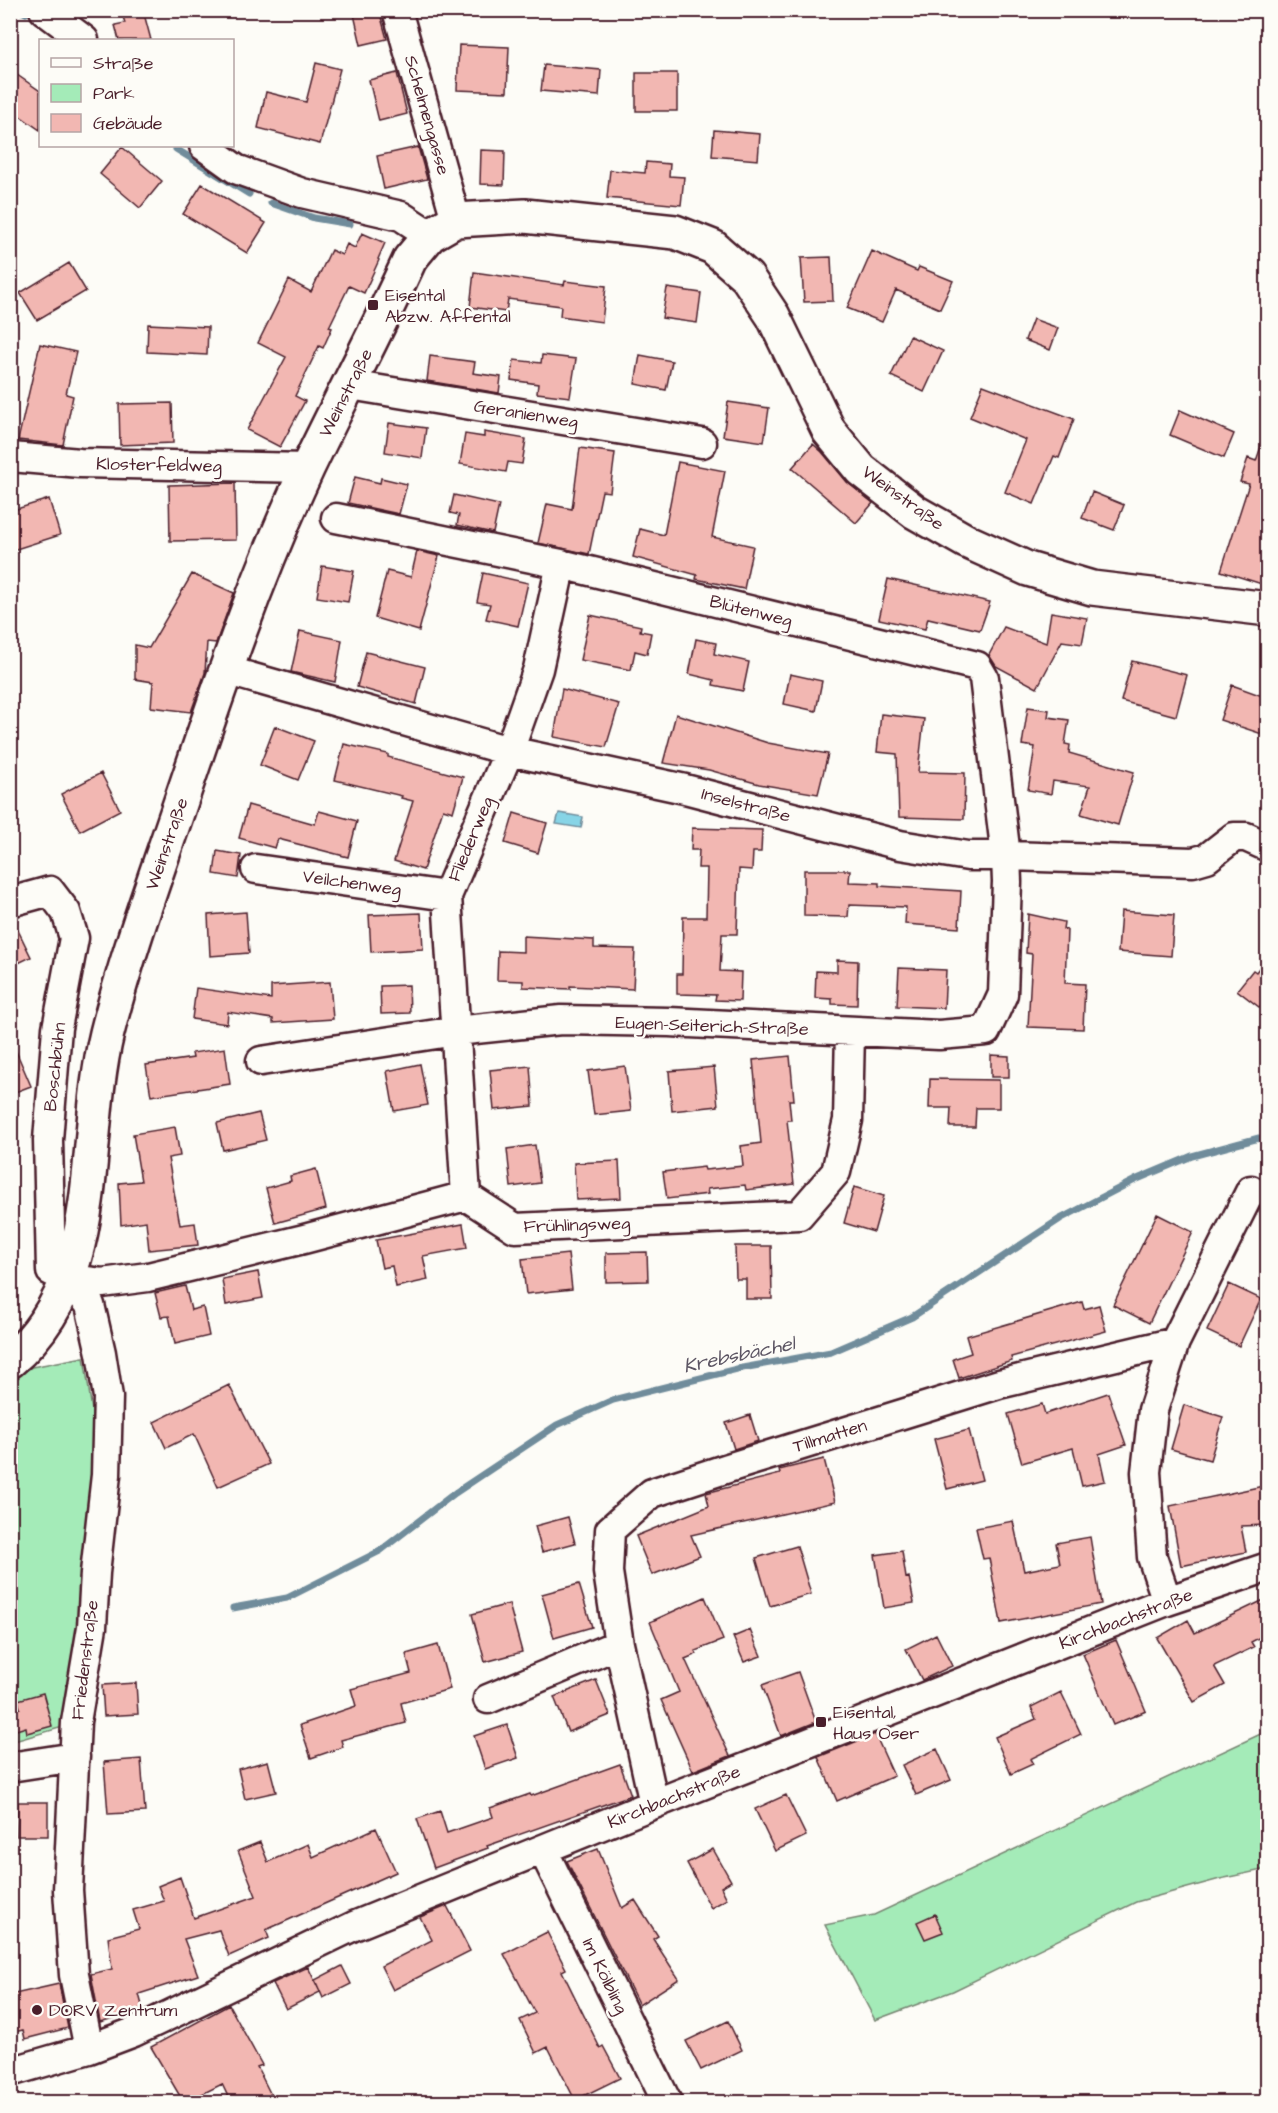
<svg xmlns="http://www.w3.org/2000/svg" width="1278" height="2113" font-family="'Architects Daughter',sans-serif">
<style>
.green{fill:#a4ebb8;stroke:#778572;stroke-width:1.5}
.water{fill:#87d4e6;stroke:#6f8c9b;stroke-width:1.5}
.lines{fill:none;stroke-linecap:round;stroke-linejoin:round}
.stream{stroke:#6f8c9b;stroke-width:7}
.building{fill:#f2b7b2;stroke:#4a1f2b;stroke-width:1.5}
.minor-casing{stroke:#4a1f2b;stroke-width:33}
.major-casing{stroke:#4a1f2b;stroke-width:38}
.minor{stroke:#fdfcf7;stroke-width:28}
.major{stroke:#fdfcf7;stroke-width:33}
.poi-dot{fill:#4a1f2b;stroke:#fdfcf7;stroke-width:2}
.labels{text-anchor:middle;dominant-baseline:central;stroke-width:5;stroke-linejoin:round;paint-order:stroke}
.street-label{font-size:18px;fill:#4a1f2b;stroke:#fdfcf7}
.poi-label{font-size:18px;fill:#4a1f2b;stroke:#fdfcf7;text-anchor:start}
.water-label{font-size:20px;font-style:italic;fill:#5c5563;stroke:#fdfcf7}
</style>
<rect width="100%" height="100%" fill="#fdfcf7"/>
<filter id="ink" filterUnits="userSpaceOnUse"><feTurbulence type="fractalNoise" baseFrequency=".0167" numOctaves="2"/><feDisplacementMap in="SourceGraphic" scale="12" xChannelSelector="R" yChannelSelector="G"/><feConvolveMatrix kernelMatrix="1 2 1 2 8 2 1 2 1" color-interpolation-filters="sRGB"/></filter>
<g filter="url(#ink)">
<!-- green -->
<path class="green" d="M84,1357L100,1464L63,1727L11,1742V1381L32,1367Z
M1267,1731V1869L1220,1879L1136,1902L953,1991L875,2020L825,1925L874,1915Z"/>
<!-- water -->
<path class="water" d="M559,813L583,817L581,828L556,824Z"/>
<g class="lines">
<!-- stream -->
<path class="stream" d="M20,10L26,13
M176,149L249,194
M271,203L314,218L350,224
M233,1608L287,1598L380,1551L455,1493L557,1425L613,1400L737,1369L831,1352L912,1317L1060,1219L1135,1180L1192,1156L1259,1138"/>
</g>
<!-- building -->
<path class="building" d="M121,10H143L151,40H119L115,25L125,23Z
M353,10H379L387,39L361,45Z
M459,45L509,47L507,92L457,90Z
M316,63L340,69L320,144L258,128L266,92L306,102Z
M544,65L601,70L599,96L541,91Z
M10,70L40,91V130L10,109Z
M397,73L407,114L379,121L369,80Z
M636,73H677V111H636Z
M714,130L760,134L758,160L712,156Z
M122,147L162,181L140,208L100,174Z
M418,147L427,179L384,189L377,156Z
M481,150L505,151L504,185L480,184Z
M646,162L670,164L669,176L684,177L681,205L607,198L610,170L645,173Z
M202,184L266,223L247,253L183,214Z
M362,233L385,243L378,259L379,260L364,293L349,286L329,327L332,328L323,348L319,346L295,396L305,401L280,447L247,430L286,357L258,343L289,280L311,292L331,250L342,255L347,244L355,248Z
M872,251L917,271L919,267L953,281L940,309L896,290L882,322L847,308Z
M831,257L833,301L804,302L801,258Z
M69,263L86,291L37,320L20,293Z
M474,272L564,285L565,281L606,286L602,322L560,316L561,306L508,299L506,312L470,307Z
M667,288L701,293L697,323L662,318Z
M1033,319L1058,328L1050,350L1025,340Z
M148,324L208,327L207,355L147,352Z
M910,336L943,351L924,392L891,376Z
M40,344L76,352L66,394L73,396L63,445L18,440Z
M542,355L576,359L570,397L537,393L538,384L511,380L514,360L541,363Z
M640,355L672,361L666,390L635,384Z
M430,356L475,362L473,373L501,377L499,393L427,381Z
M983,385L1074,419L1059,458L1054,456L1034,504L1005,492L1026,440L970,417Z
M728,402L769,408L764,442L723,436Z
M172,403L173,443L120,445L119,404Z
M1180,410L1234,434L1224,458L1170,435Z
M389,423L426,428L422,458L385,452Z
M484,432L526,439L522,464L508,462L506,472L460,464L465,434L484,437Z
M1264,438H1268V586L1221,571L1249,484L1240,482L1248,458L1256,461Z
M813,444L822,452L847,482L873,503L856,523L792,468Z
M580,448L615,453L610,492L602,491L589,554L538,543L547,504L572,509Z
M678,462L725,471L712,537L753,546L744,589L696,579L697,575L633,557L640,529L664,535Z
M355,477L380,483L381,478L407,484L399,514L348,503Z
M235,483L236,540L170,541L169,485Z
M1092,492L1124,505L1114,530L1082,518Z
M454,495L499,505L493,533L457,525L459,515L450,513Z
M49,499L60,535L10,551V511Z
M417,551L439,556L419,631L375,618L387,571L411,577Z
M322,566L354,571L348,602L317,597Z
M483,573L528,583L518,626L486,619L490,604L477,602Z
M192,574L234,593L216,643L207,642L205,673L191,712L151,707L153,682L135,679V645L149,648Z
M888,579L990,602L980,630L928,618L925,629L879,619Z
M1051,612L1087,618L1082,644L1062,641L1037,688L996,666L989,655L1004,627L1046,643Z
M590,615L641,626L640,631L651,633L647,654L635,651L631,670L580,660Z
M300,631L342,640L335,682L291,672Z
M696,639L716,643L714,654L749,662L743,691L713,685L714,680L689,674Z
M366,652L425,667L416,704L357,687Z
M1132,661L1187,675L1176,716L1121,701Z
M790,674L822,681L816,711L784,704Z
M1232,685L1268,698V736L1220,720Z
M562,689L619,704L606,747L554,737Z
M1028,707L1049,710L1048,717L1069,720L1065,744L1070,745L1069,753L1134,772L1118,825L1081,814L1090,786L1053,781L1051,794L1028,790L1035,747L1022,745Z
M676,714L768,743L828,754L818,794L759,784L709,770L663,763Z
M881,714L924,719L918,772L965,773L964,819L899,817L897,754L877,752Z
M275,726L314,741L298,780L260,765Z
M344,744L388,754V757L463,777L453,812L443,809L423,870L394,861L413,801L401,798L402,796L335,780Z
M101,773L120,810L80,831L61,794Z
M248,805L315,824L319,811L357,821L348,857L278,839L275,848L239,838Z
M514,813L547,823L538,853L505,843Z
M692,828L762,830L761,852H753L752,870L739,869L737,934H722L720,971L741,972L740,1001L715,1000L716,995L677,994V974H682L683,917H706L707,868H698L699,850H691Z
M217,851L241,855L238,878L214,874Z
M804,870H850L849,882L879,883V886L961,891L959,928L905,924L906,907L849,905L848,917L804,916Z
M1121,911L1174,915L1171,956L1118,952Z
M246,912L249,953L210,956L208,915Z
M421,913L423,949L371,952L369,915Z
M1028,914L1064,922L1063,929L1067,930L1065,983L1085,984L1083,1029L1028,1027L1032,954L1026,953Z
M10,918H12L31,957L10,967Z
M523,936L594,940V948L635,949L633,989L570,986V989L523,987V981L497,980L498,951L523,952Z
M1268,956V1014L1237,990L1253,970L1256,972Z
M837,960L858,961L857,1005L832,1004V999L815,998L816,971L837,972Z
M899,968L946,970L944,1008L897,1006Z
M330,982L333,1019L273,1023V1019L228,1012L227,1024L192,1019L196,988L271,999V986Z
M409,985L410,1013L381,1014L380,986Z
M10,1037L31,1086L10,1094Z
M225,1048L230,1084L151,1096L146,1065L193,1058L192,1053Z
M991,1055L1009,1056V1077H991Z
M790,1056L794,1100H789L791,1120H787L794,1184L746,1190L745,1185L707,1189L708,1194L667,1199L663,1172L704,1167L705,1170L743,1166L741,1146L761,1143L753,1060Z
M420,1064L428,1105L394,1111L387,1071Z
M530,1066L533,1106L494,1110L490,1070Z
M625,1066L631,1111L594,1115L588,1071Z
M714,1067L718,1106L672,1111L669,1071Z
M930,1079L999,1080V1108H976L975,1127H950L951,1108H929Z
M259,1113L266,1140L223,1150L217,1123Z
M175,1127L180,1156L168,1158L180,1225L195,1223L198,1245L149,1250L146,1221L121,1225L119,1183L141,1181L133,1134Z
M535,1145L540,1183L511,1187L507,1149Z
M619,1161L621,1198L576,1200L574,1163Z
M316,1169L326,1209L275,1223L266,1188L291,1181L290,1176Z
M854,1187L884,1196L874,1232L844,1223Z
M1157,1214L1193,1232L1149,1323L1113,1305Z
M463,1224L467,1248L423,1256L428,1280L396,1287L392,1266L382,1268L376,1240Z
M735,1246H771L772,1299H746V1279H736Z
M647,1252L648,1281L606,1282V1253Z
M568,1254L572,1289L526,1294L522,1259Z
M258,1272L263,1298L226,1305L222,1279Z
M1229,1284L1261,1299L1239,1346L1207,1331Z
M185,1286L191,1310L203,1307L209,1336L175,1344L169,1316L161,1317L155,1293Z
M1082,1302L1084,1309L1099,1305L1106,1331L1011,1357L1012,1361L959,1378L953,1359L971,1353L966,1336Z
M229,1385L269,1464L218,1487L194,1434L166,1448L154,1422Z
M1108,1393L1126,1445L1099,1454L1105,1481L1082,1486L1073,1448L1022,1463L1008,1414L1042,1404L1045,1414Z
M1184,1405L1223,1417L1210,1460L1171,1449Z
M750,1415L758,1441L734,1449L726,1423Z
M969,1430L982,1480L947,1489L934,1439Z
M824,1459L835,1502L691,1535L700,1556L652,1575L636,1536L709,1506L706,1493L780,1474L779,1470Z
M1268,1485V1525L1241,1526L1246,1552L1181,1566L1170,1506Z
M568,1517L575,1543L542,1552L535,1526Z
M1013,1521L1024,1571L1060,1564L1056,1543L1090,1537L1101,1604L1001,1623L989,1558L983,1559L976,1528Z
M797,1546L811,1594L770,1606L756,1558Z
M902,1551L906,1578L909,1577L914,1603L884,1608L875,1555Z
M579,1584L592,1627L554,1638L542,1594Z
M705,1597L723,1640L695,1651L697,1654L685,1659L730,1756L693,1771L661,1700L679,1692L650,1622Z
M1268,1598V1633L1251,1642L1254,1647L1214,1666L1225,1685L1194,1702L1157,1638L1188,1620L1195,1633Z
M509,1604L522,1652L485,1662L472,1614Z
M750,1630L761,1656L744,1662L733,1637Z
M936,1634L952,1666L922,1680L906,1649Z
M1116,1640L1146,1711L1113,1725L1083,1654Z
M438,1645L450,1689L401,1703L406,1723L341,1740L343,1747L311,1758L300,1725L356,1706L351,1689L411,1673L406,1654Z
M798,1672L816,1722L781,1736L762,1685Z
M596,1680L610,1715L568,1732L554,1697Z
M136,1683L138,1714L104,1716L102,1685Z
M1061,1692L1081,1734L1030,1759L1033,1764L1011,1774L995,1737L1036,1719L1031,1707Z
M43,1693L52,1726L27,1733L26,1727L10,1732V1711L20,1708L18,1700Z
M507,1725L518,1758L485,1769L474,1736Z
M875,1734L894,1776L837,1801L818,1757Z
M937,1749L951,1780L916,1795L902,1765Z
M141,1759L145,1812L108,1814L104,1762Z
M268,1761L276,1792L245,1799L238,1769Z
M620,1764L631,1795L487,1846L488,1848L434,1868L417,1819L440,1811L447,1833L493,1817L490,1808L530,1794L531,1796Z
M786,1795L806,1836L775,1851L755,1809Z
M18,1802H48V1836H17Z
M376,1828L396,1872L266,1930L269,1938L229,1956L219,1930L184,1939L198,1975L139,1994L143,2009L100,2022L91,1974L112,1969L108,1937L139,1929L133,1910L164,1901L158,1886L180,1877L194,1918L256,1896L238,1851L260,1842L268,1862L308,1844L313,1857Z
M598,1849L622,1908L635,1900L658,1936L653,1939L679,1979L639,2005L567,1861Z
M713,1849L731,1881L721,1887L727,1899L711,1908L687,1863Z
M447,1906L470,1951L393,1990L381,1966L432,1940L420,1917Z
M935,1914L943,1932L925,1939L917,1922Z
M547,1932L566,1969L562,1971L600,2048L603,2046L620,2078L575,2100L548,2047L536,2053L520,2020L535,2013L504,1954Z
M342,1966L351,1984L323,1998L315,1980Z
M308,1967L320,1992L286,2009L273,1983Z
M59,1984L68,2028L25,2039L23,2030L10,2033V1995Z
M229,2005L262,2065L257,2067L275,2103H231L222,2084L184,2103L151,2047Z
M728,2021L742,2050L701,2070L686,2041Z"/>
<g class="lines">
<!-- minor casing -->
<g class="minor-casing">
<path id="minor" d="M44,10L84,40
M397,10L456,220
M204,146L236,169L302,193L401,216L430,235
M350,385L702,443
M11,457L80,463L308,468
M225,670L509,751L685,789L900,845L968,856H1006L1193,862L1207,858L1234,837H1246L1268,847
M256,869L447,896
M10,902L50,891L66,912L74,938L57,1028L48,1140L51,1271L69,1279L102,1283L148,1277L304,1239L466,1196L515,1228L799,1215L836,1172L848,1120L850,1032
M261,1061L456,1031L561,1020L669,1022L939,1035L986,1031L1003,994L1007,882L1006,856L984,678L977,666L561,564L336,518
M466,1196L447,896L509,751L538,669L561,564
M69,1279L90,1305L101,1353L108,1397L106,1475L95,1573L92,1627L76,1722L68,1890L74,1975L89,2049
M1175,1342L1251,1190
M488,1699L619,1644
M10,1767L75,1757
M654,1804L619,1644L608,1572L610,1530L652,1493L728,1468L999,1384L1175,1342L1153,1410L1146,1472L1152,1557L1167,1601
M543,1850L667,2102
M10,2072L89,2049L134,2032L354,1926L654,1804L1167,1601L1268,1567"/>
</g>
<!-- major casing -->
<g class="major-casing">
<path id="major" d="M10,1361C108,1278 80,1145 107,1033C127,954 155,878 181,801C219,688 257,575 308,467C341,398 378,329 410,259L430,235L456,220L525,216L675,232L713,247L747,277L773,316L829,431L861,470L915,512L966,541L1028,569L1092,588L1268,609"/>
</g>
<!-- minor -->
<use href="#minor" class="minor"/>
<!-- major -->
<use href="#major" class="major"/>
</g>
</g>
<!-- markers -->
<g class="poi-dot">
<rect x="367" y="299" width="12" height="12" rx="3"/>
<rect x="815" y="1716" width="12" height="12" rx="3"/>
<circle cx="37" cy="2010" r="6"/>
</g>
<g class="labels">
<!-- street labels -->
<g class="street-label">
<text transform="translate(427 115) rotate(74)">Schelmengasse</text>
<text transform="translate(346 393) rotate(-63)">Weinstraße</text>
<text transform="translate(526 414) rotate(9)">Geranienweg</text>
<text transform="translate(159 465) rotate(1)">Klosterfeldweg</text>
<text transform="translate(903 498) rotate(36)">Weinstraße</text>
<text transform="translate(751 611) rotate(14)">Blütenweg</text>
<text transform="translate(746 805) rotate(15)">Inselstraße</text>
<text transform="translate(471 839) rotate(-67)">Fliederweg</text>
<text transform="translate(167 844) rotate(-71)">Weinstraße</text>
<text transform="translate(352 883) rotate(8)">Veilchenweg</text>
<text transform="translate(712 1026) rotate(2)">Eugen-Seiterich-Straße</text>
<text transform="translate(55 1067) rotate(-84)">Boschbühn</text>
<text transform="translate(577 1225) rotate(-2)">Frühlingsweg</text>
<text transform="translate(830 1436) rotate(-17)">Tillmatten</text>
<text transform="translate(1126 1619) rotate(-21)">Kirchbachstraße</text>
<text transform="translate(85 1660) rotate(-83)">Friedenstraße</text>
<text transform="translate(674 1797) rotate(-22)">Kirchbachstraße</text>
<text transform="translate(605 1976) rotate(64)">Im Kölbling</text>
</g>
<!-- poi labels -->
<g class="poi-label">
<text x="385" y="295">Eisental<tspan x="385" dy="21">Abzw. Affental</tspan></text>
<text x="833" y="1712">Eisental,<tspan x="833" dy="21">Haus Oser</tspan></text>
<text x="49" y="2010">DORV Zentrum</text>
</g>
<!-- water labels -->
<g class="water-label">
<text transform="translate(739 1355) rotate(-12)">Krebsbächel</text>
</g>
</g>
<!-- margin -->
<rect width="1278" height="2113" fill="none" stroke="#fdfcf7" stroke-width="36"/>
<rect x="18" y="18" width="1242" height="2077" fill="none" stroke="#4a1f2b" stroke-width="2" filter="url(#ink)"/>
<!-- legend -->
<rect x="39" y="39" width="195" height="108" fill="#fdfcf7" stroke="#b5a4a5" stroke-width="1.5"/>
<rect x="51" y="58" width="30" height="9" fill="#fdfcf7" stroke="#b5a4a5" stroke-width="1.5"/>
<text x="93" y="69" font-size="18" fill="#4a1f2b">Straße</text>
<rect x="51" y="84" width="30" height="18" fill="#a4ebb8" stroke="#b5a4a5" stroke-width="1.5"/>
<text x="93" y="99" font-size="18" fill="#4a1f2b">Park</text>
<rect x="51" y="114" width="30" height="18" fill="#f2b7b2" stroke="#b5a4a5" stroke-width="1.5"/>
<text x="93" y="129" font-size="18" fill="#4a1f2b">Gebäude</text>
</svg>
